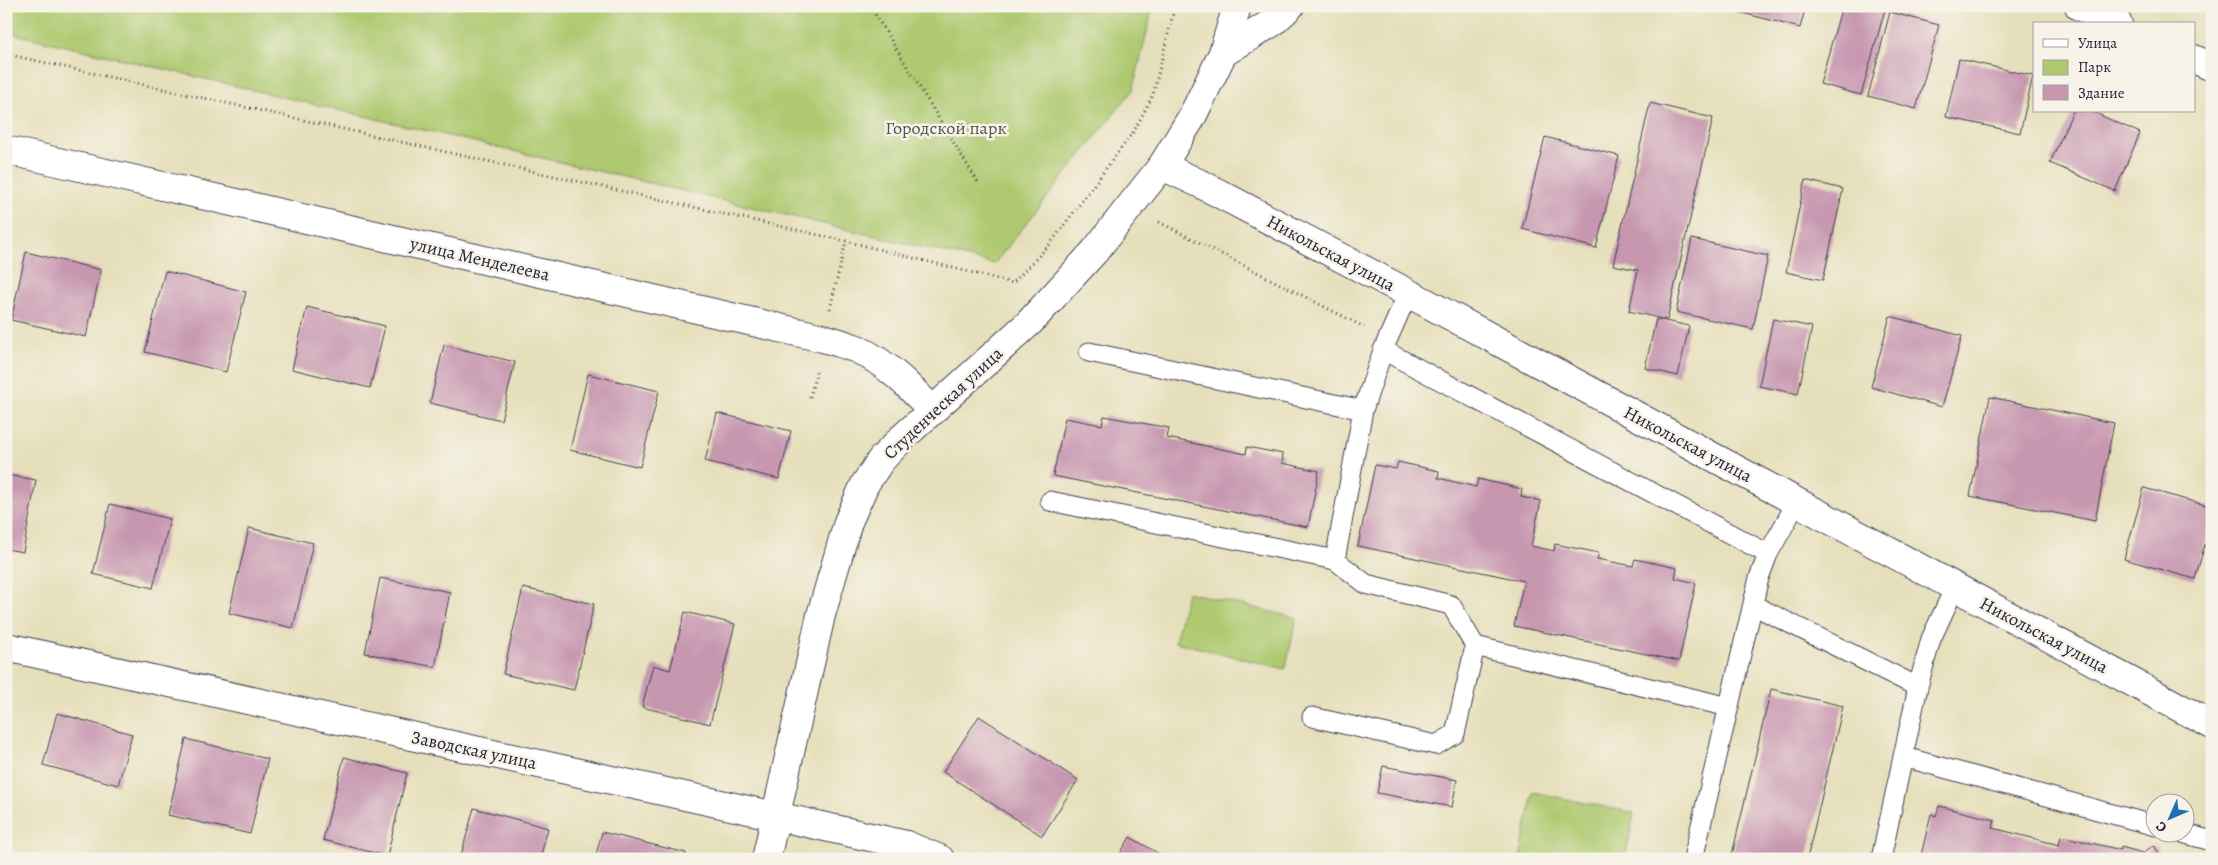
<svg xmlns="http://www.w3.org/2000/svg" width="2218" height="865" font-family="Alegreya,serif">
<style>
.green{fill:#aec96f;stroke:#687655}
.building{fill:#c797b0}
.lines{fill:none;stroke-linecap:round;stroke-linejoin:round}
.service-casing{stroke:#3f3e4e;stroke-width:21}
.minor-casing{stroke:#3f3e4e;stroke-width:30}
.tertiary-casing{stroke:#3f3e4e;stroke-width:30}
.path{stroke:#3f3e4e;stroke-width:3;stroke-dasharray:1 4;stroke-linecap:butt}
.service{stroke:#fff;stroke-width:19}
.minor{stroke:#fff;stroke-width:28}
.tertiary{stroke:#fff;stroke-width:28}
.labels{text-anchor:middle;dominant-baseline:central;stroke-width:5;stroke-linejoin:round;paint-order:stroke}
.park-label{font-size:18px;fill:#4c544b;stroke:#f7f3e8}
.street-label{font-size:18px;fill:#22223b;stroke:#f7f3e8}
</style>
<rect width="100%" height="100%" fill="#f7f3e8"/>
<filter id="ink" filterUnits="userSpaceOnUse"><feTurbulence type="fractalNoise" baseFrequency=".02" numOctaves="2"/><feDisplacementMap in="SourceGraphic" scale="10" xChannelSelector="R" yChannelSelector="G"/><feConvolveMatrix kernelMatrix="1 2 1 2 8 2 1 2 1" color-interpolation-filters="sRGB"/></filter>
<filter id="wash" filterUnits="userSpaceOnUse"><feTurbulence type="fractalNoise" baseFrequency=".0096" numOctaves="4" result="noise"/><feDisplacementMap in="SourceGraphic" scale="20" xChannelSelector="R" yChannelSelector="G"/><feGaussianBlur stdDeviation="1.12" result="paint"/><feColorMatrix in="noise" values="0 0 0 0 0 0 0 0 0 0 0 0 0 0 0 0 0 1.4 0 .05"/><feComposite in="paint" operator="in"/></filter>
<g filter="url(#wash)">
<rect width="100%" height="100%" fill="#e6dfbb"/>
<!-- green -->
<path class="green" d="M6,6H1153L1133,90L994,264L6,32Z
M1187,592L1297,618L1285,669L1175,642Z
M1533,792L1634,813L1625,859H1520Z"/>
<g id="blocks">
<!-- building -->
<path class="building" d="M1724,6H1806L1800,28L1724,8Z
M1842,6H1886L1861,95L1820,84Z
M1890,12L1939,25L1916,109L1868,96Z
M1959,59L2033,76L2020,133L1946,117Z
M1650,103L1713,118L1667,320L1629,311L1638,270L1613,265Z
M2073,111H2091L2140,133L2115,191L2050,163Z
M1545,137L1619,156L1596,248L1522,229Z
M1805,180L1843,189L1823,280L1786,272Z
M1692,239L1768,256L1753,329L1676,312Z
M26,252L101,270L86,337L11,320Z
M165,271L246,292L226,372L145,352Z
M307,307L385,326L370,388L292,369Z
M1890,316L1962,336L1942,407L1871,387Z
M1656,319L1689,326L1678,376L1645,368Z
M1773,319L1812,327L1798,394L1759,386Z
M444,345L515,362L501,420L430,403Z
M588,374L659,391L640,467L570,450Z
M1990,397L2114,423L2095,521L1970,496Z
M717,413L791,431L779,479L705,461Z
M1104,416L1169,428L1167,438L1246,454L1247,447L1283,454L1282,463L1319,471L1308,527L1053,476L1065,418L1102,425Z
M1398,462L1439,471L1438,478L1476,487L1478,479L1522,489L1521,497L1541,501L1531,546L1554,551L1555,544L1599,553L1597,559L1633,566L1635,559L1677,568L1675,578L1696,583L1679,661L1514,626L1524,581L1358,546L1375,465L1396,469Z
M6,475L36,480L23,552L6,549Z
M2144,488L2212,507V520L2195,579L2124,559Z
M110,504L170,519L153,588L93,574Z
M249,528L313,543L293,628L229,613Z
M380,578L450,592L435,667L365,653Z
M523,588L594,604L574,690L503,674Z
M685,612L735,624L710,724L642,707L653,665L670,670Z
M1771,689L1843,706L1807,859H1731Z
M57,713L132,734L118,785L43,765Z
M979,716L1078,780L1042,836L943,772Z
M186,739L268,759L250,834L168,815Z
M344,757L407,773L387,856L323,840Z
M1383,766L1457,780L1452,807L1377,793Z
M1939,806L1995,820L1993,828L2059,845L2061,836L2121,850V847L2143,853L2154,845L2162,859H1920L1931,814L1936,816Z
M474,808L548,828L540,859H460Z
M602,832L686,853L685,859H595Z
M1130,837L1168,859H1117Z"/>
</g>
</g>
<g filter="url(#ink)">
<use href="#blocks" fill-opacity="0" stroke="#3f3e4e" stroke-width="1"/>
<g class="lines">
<!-- service casing -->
<g class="service-casing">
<path id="service" d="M1408,293L1383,350L1363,410L1335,560L1366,584L1451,605L1475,646L1729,707
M1383,350L1768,554
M1089,352L1363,410
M1050,501L1335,560
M1753,605L1918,687
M1312,717L1436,745L1455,734L1475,646
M1904,757L2156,826
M2179,832L2212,841
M1693,859L1759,578L1768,554L1797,502
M1881,859L1918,687L1931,639L1955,587"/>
</g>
<!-- minor casing -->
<g class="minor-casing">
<path id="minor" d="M2079,6L2118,24
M1223,53L1273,22L1290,6
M2194,59L2212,67
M6,150L823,338C834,341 846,345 857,349C887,363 910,387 933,411
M1162,166L1201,184L1408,293L2212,725
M6,647L803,822L906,845L940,859"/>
</g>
<!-- tertiary casing -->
<g class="tertiary-casing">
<path id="tertiary" d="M766,859L821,615L848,522L865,484L881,460L902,438L1030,322L1095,251L1131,205L1162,166L1192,117L1223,53L1237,6"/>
</g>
<!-- path -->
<path class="path" d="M870,6L979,184
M6,54L846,241L1013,283L1050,244L1134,131L1153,95L1175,6
M1159,222L1364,327
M830,309L846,241
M810,397L817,369"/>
<!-- service -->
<use href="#service" class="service"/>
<!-- minor -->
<use href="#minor" class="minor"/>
<!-- tertiary -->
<use href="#tertiary" class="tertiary"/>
</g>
</g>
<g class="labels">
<!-- park labels -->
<g class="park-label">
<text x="946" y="128">Городской парк</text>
</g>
<!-- street labels -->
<g class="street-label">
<text transform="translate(1331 253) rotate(28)">Никольская улица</text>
<text transform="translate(480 259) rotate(13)">улица Менделеева</text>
<text transform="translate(943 403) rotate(-43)">Студенческая улица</text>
<text transform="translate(1688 444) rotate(28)">Никольская улица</text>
<text transform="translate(2044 635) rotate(28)">Никольская улица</text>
<text transform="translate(474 750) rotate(12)">Заводская улица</text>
</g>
</g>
<!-- margin -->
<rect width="2218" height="865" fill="none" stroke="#f7f3e8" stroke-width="25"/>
<!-- legend -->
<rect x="2033" y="22" width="162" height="90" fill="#f7f3e8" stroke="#a29fa3"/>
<rect x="2043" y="39" width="25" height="8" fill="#ffffff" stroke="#a29fa3"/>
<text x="2078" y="48" font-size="15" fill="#22223b">Улица</text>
<rect x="2043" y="60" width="25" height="15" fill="#aec96f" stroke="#a29fa3"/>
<text x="2078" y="72" font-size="15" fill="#22223b">Парк</text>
<rect x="2043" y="85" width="25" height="15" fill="#c797b0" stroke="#a29fa3"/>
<text x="2078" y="98" font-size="15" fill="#22223b">Здание</text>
<!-- north arrow -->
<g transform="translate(2170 818) rotate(225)"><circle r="24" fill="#f7f3e8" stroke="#a29fa3"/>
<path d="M0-4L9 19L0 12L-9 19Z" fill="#1f6fb2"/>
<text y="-8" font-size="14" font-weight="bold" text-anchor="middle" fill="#22223b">С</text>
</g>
</svg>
